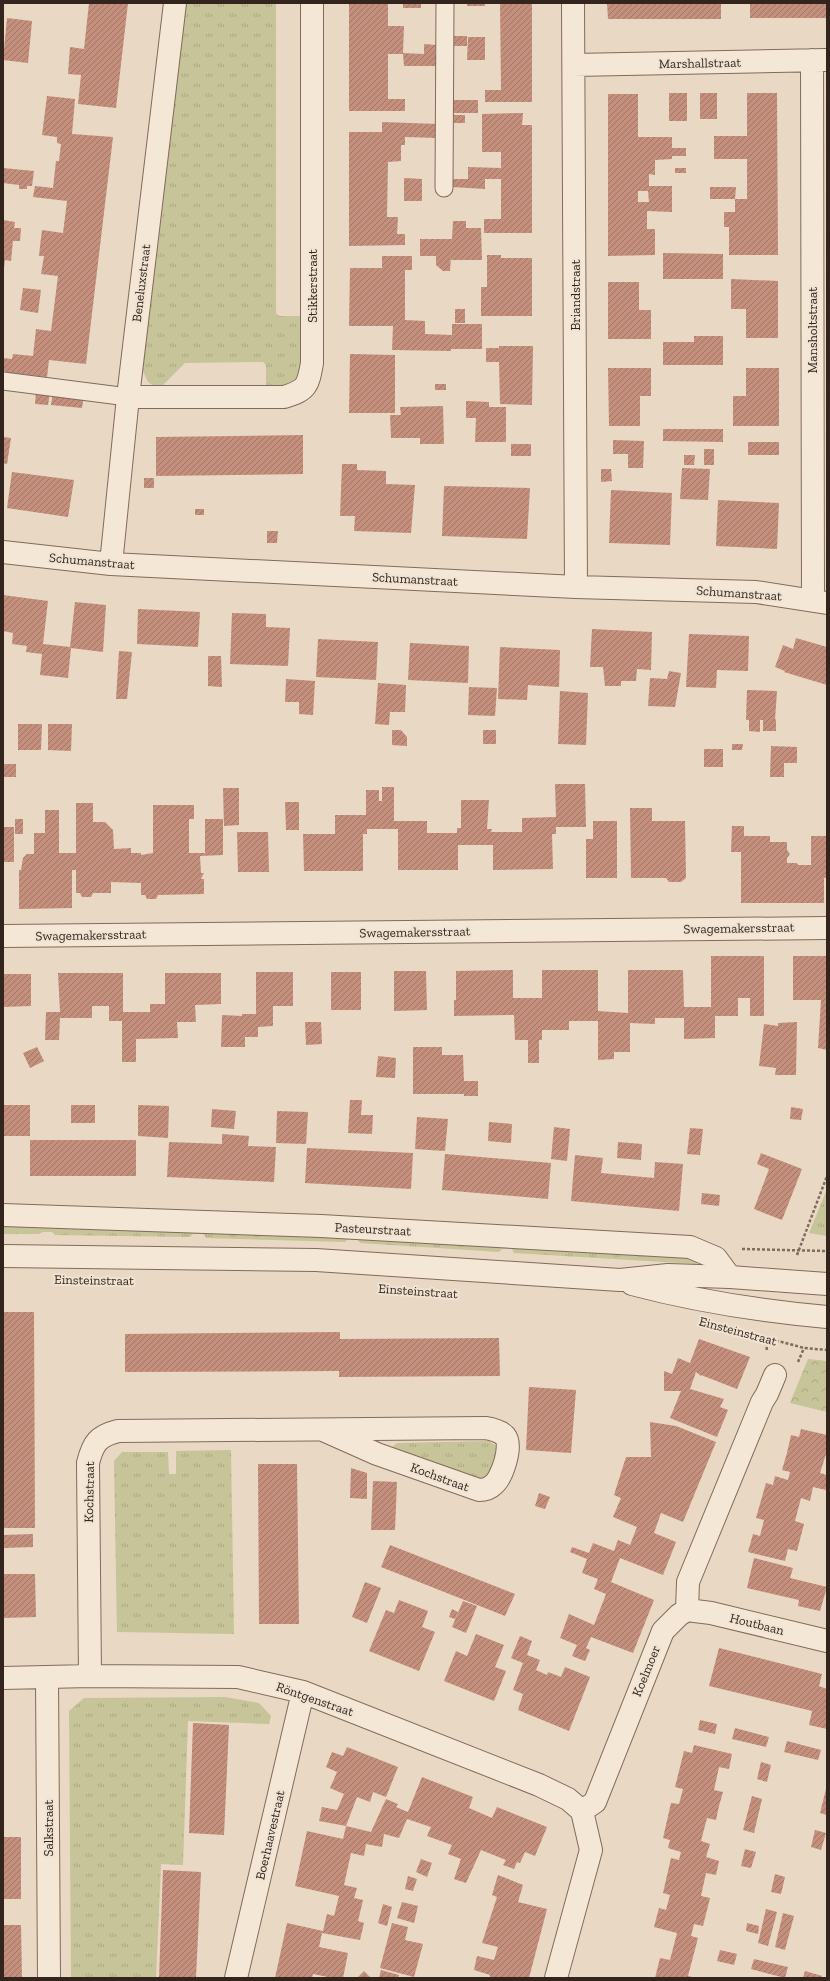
<svg xmlns="http://www.w3.org/2000/svg" width="830" height="1981" font-family="'Zilla Slab',serif">
<style>
.grass{fill:url(#grass-tufts)}
.forest{fill:url(#forest-crowns)}
.building{fill:url(#building-hatch);fill-rule:evenodd}
.lines{fill:none;stroke-linecap:round;stroke-linejoin:round}
.service-casing{stroke:#826a5c;stroke-width:19}
.minor-casing{stroke:#826a5c;stroke-width:24}
.tertiary-casing{stroke:#826a5c;stroke-width:24}
.path{stroke:#826a5c;stroke-width:2.5;stroke-dasharray:3 2;stroke-linecap:butt}
.service{stroke:#f5e7d5;stroke-width:17}
.minor{stroke:#f5e7d5;stroke-width:22}
.tertiary{stroke:#f5e7d5;stroke-width:22}
.labels{text-anchor:middle;dominant-baseline:central;stroke-width:4;stroke-linejoin:round;paint-order:stroke}
.street-label{font-size:13px;fill:#33251e;stroke:#f1e3d2}
</style>
<defs>
<pattern id="grass-tufts" width="24" height="20" patternUnits="userSpaceOnUse"><rect width="24" height="20" fill="#c6c498"/><path d="M3 7l-1-3M5 7V3M7 7l1-3M15 17l-1-3M17 17v-4M19 17l1-3" fill="none" stroke="#aba883"/></pattern>
<pattern id="forest-crowns" width="20" height="18" patternUnits="userSpaceOnUse"><rect width="20" height="18" fill="#c6c498"/><path d="M2 6a3 3 0 1 1 6 0M12 15a3 3 0 1 1 6 0" fill="none" stroke="#aba883"/></pattern>
<pattern id="building-hatch" width="6" height="6" patternUnits="userSpaceOnUse"><rect width="6" height="6" fill="#c48f7c"/><path d="M-1 1l2-2M0 6l6-6M5 7l2-2" fill="none" stroke="#a07565"/></pattern>
</defs>
<rect width="100%" height="100%" fill="#e9d8c3"/>
<!-- grass -->
<path class="grass" d="M182,3H276V313L279,316H301C302,335 312,382 285,387C279,388 272,387 266,387V365L263,362L185,363L159,389L148,382L142,369Z
M827,1189V1236L809,1233Z
M3,1224L232,1230L697,1257V1264L514,1253L512,1249H502L499,1252L360,1243L358,1240L348,1239L345,1242L206,1238L203,1234H193L190,1237L55,1235L52,1232H43L39,1234H3Z
M489,1441L496,1446C499,1456 489,1476 480,1480L393,1449V1446L397,1443Z
M231,1450L234,1634L117,1632L114,1461L122,1452H168L169,1474H176V1451Z
M225,1697L259,1703L271,1716L269,1724L188,1721L183,1865L161,1864L156,1978H71L69,1711L84,1698Z"/>
<!-- forest -->
<path class="forest" d="M808,1359L827,1361V1412L790,1403Z"/>
<!-- building -->
<path class="building" d="M89,3H128L116,108L78,104L81,75L68,74L70,47L84,49Z
M349,3H388V26H404L403,53L424,54V44L436,45L435,54H440V66H404L403,54H388V99H405V111H349Z
M403,3H421V8H403Z
M467,3H485V6H467Z
M500,3H532V102H485V90H501Z
M607,3H721V19H608Z
M750,3H827V18H750Z
M7,18L32,21L28,63L3,60Z
M454,36H467V46H454Z
M468,37H485V60H467Z
M669,93H687V121H669Z
M700,93H717V119H700Z
M747,93H777L778,255H729V227H724V212H735V199H747V159H714V136H747Z
M608,94H638V137H672V148H686V156H672V159L655,160V175L649,174V186H672V212L647,211V229H655V255L608,256ZM638,191H648L649,202H638Z
M47,96L75,99L72,134L113,137L86,364L49,360L47,377L11,373L3,371V358L12,359L13,354L33,356L36,329L51,331L58,276L41,274L44,256H39L40,246L42,230L63,233L67,201L33,197L35,186L53,188L56,161H59L61,144L57,143V137L42,135Z
M452,100H478V113H452Z
M523,113L522,125H532V233H484V219H501V179H485V189L452,187V179H468V167L501,168V152H482V114Z
M454,115H465V123H454Z
M382,122L438,124V138L405,137V145H401V161L388,162L387,217H398L397,234H405V245L349,246V132H382Z
M3,168L34,171L32,186H27V189H19V185L3,183Z
M675,168H686V173H675Z
M404,178L422,179V201H404Z
M710,187H736L735,199H710Z
M3,220L15,222L14,228H21L20,241H13L11,261L5,260L4,268Z
M453,221H466V228H481L482,260H451V256L450,271H443L436,265V256H420V239H452Z
M663,253L723,254V279H663Z
M487,255H501V258H532V316H481V287H487Z
M382,256H412V270H405V320L425,321V334L452,335V324H482V349H451V351L392,350L393,326H349L350,268H382Z
M731,279L778,281V338H746V309H731Z
M608,282H639V310H651V339H608Z
M23,288L41,290L38,313L20,310Z
M455,309H465V323H455Z
M694,336H723V365H663V342H694Z
M499,346H533L532,405L500,404L499,362H486V348H499Z
M350,354L395,355V413H349Z
M608,368H651V396H640V426H609Z
M746,368H779V426H733V396H746Z
M435,384H446V390H435Z
M36,392L50,393L48,405L35,404Z
M53,392L84,394L82,408L51,405Z
M466,401L489,402V407H506V442H475L476,418H466Z
M443,406L444,444H420V438H391L390,415H401L400,407Z
M663,429H723V442L663,441Z
M303,435V474L156,476V437Z
M3,437L11,438L7,464L3,463Z
M613,440L644,441L643,468H628V454H613Z
M748,442H779V455H748Z
M511,444H531V456H511Z
M704,449H714V465H704Z
M684,455H695L694,465H684Z
M342,464H357V470L386,471V484L415,485L411,533L354,531L355,516H340Z
M682,468L710,469L708,500L680,499Z
M601,469H611L612,481L601,482Z
M12,472L74,480L68,517L7,508Z
M144,478H154V488H144Z
M444,486L530,488L527,539L442,536Z
M611,490L672,493L670,545L609,543Z
M718,500L779,503L777,549L716,546Z
M195,509H204V515H195Z
M267,531H278L277,543H267Z
M3,595L48,601L43,644L70,647L75,602L106,605L103,652L71,648L68,678L40,675L42,654L26,652L27,646L12,644L13,633L3,631Z
M138,609L200,612L198,647L137,644Z
M232,613L266,614V627L290,628L288,666L230,664Z
M592,629L652,632L651,670L637,669L636,681H621V686H605L603,667H590Z
M689,634L749,636L748,671L717,670L716,688L686,687Z
M796,638L827,647V685L784,672L785,671L775,667L783,645L793,649Z
M318,639L378,642L376,680L316,677Z
M410,643L469,646L468,683L408,680Z
M500,647L560,650L559,687L528,685L527,700L498,699Z
M119,651L132,652L127,699H116Z
M208,656H221L222,687L208,686Z
M669,671L681,673L675,707L648,706L650,678L667,679Z
M286,679L315,681L313,715L299,714V702H285Z
M378,683L406,685L405,712H390L389,725L375,724Z
M469,687L497,688L495,716L468,715Z
M747,690L777,691L775,720L776,719V731H763V720H760V732L749,731V720H746Z
M560,691L588,693L586,745L558,744Z
M18,724H42L41,750H18Z
M48,724H72L71,751L48,750Z
M392,730H401L407,737V746L392,745Z
M483,730H496V744H483Z
M732,744H743L742,750H732Z
M771,746L797,747V763H784V777H770Z
M704,749H723V767H704Z
M3,764H16V777H3Z
M555,784H585L586,827H556V834H552L553,869L493,870V845H458V870H398V829H367V834H363V871H304L303,834H335V815H366V790H379V801H382V787H394V821H427V833H457V828H461V800H489L487,829H492L491,832H522V818L556,817Z
M223,788H239V825L224,826Z
M285,802H299V830H286Z
M76,803H93V822H105L113,830L114,849L131,848V853H141V855L153,853V805H194V819H189V853H205V819H223V855L200,856L201,873H204L201,879H204V894L158,895L156,899H147L145,895H141V883L111,882V893H93L91,897H82L80,893H76V870H72V908L19,909V870H21L23,858L27,854H34V833H45V810H59V853H76Z
M630,808H652V821H685L686,878L681,882H669L666,878H631Z
M15,819H23V834H15Z
M593,821H617V878H586V839H593Z
M732,826H744V836H770V842H787V850L790,854L787,858V863H797L798,865H811V836H827V878H824V903H741V852H731Z
M3,827H14V862H3Z
M237,832H268L269,872H238Z
M711,956H764V1016H750V998H738V1016H715V1038L684,1039V1018H655V1024L630,1023V1052H614V1059L598,1060V1021H569V1030H542V1040H539V1063H528V1040H515L514,1015L454,1016V1000H456V971L513,970V998H542V970H598V1011L628,1013V970H683L684,1007H711Z
M793,956H827V1050L818,1048L821,1000H793Z
M394,971H426L427,1010L394,1011Z
M256,972H293V1006H273V1026L258,1027V1037H245V1047H221L222,1015L242,1016V1014H256Z
M331,972H361V1010H331Z
M58,973H123V1012H150V1004H165V973H221V1004L195,1005L196,1022H177L178,1038L136,1039V1062H122V1021H109V1006H92V1018H60L59,1040H45L46,1012H60Z
M3,974H31V1006L3,1007Z
M305,1022H321L322,1044L306,1045Z
M797,1022L796,1075H775L776,1068L759,1066L764,1024L778,1026V1023Z
M37,1047L44,1061L30,1068L23,1053Z
M413,1047H442V1055H463L464,1081H478V1096H464V1094H413Z
M378,1056L396,1058L395,1078L376,1077Z
M350,1100H362L361,1115H373L372,1134L348,1133Z
M3,1105H30V1136H3Z
M71,1105H95V1123H71Z
M138,1105L169,1106L168,1138L138,1136Z
M791,1107L803,1109L801,1120L790,1119Z
M212,1109L236,1111L234,1129L211,1127Z
M277,1111L308,1112L306,1144L276,1143Z
M417,1117L448,1119L445,1151L415,1149Z
M489,1122L512,1124L511,1143L488,1141Z
M554,1127L570,1129L567,1161L551,1159Z
M690,1128L703,1129L700,1155L687,1154Z
M222,1134L249,1136L248,1146L276,1147L274,1182L167,1177L169,1142L222,1144Z
M30,1140H136V1176H30Z
M618,1142L642,1144L641,1160L617,1158Z
M307,1148L413,1153L411,1189L305,1183Z
M761,1153L802,1169L782,1220L754,1209L769,1169L757,1164Z
M445,1154L551,1163L548,1199L442,1190Z
M575,1155L603,1158L601,1173L654,1178L655,1162L683,1164L679,1211L571,1201Z
M702,1193L720,1195L719,1206L701,1204Z
M3,1312H34L35,1528H3Z
M340,1332V1339L499,1338L500,1376L339,1377V1371L125,1372V1334Z
M699,1339L750,1357L737,1389L701,1375V1376L696,1372L690,1389L724,1399L720,1407L728,1410L717,1437L670,1418L681,1391H664V1371L672,1374L678,1358L690,1363Z
M529,1387L576,1390L571,1453L526,1450Z
M650,1422L676,1426L716,1442L683,1522L661,1513L654,1533L676,1542L663,1575L620,1558L611,1582L654,1600L633,1653L591,1637L586,1648L590,1650L585,1661L572,1656L577,1645L560,1638L569,1614L594,1625L606,1594L594,1589L598,1579L582,1573L587,1559L570,1552L572,1547L589,1553L593,1543L614,1551L618,1540L630,1545L637,1527L613,1517L621,1498L614,1495L626,1457H651Z
M801,1429L827,1435V1451L820,1473L827,1475L826,1490L813,1487L810,1501L801,1498L795,1521L804,1524L797,1551L788,1549L785,1561L748,1552L753,1534L760,1536L764,1520L756,1518L766,1483L773,1485L775,1476L788,1480L790,1472L782,1470L787,1453L791,1435L799,1437Z
M258,1464H297L299,1624H259Z
M351,1468L367,1473V1499L350,1498Z
M373,1481L397,1482L395,1530H371Z
M539,1493L550,1497L545,1509L535,1506Z
M33,1534V1547L4,1548V1535Z
M390,1545L515,1594L505,1616L381,1567Z
M754,1558L793,1568L790,1578L827,1587L820,1611L798,1606L799,1600L747,1588Z
M3,1574H35L36,1617L3,1618Z
M365,1582L381,1588L367,1623L352,1617Z
M399,1600L428,1611L422,1627L435,1632L419,1671L369,1651L386,1610L394,1613Z
M463,1601L477,1606L466,1633L452,1627Z
M452,1609L458,1612L455,1619L449,1617Z
M476,1634L504,1645L495,1667L506,1671L494,1701L444,1681L456,1651L467,1656Z
M520,1636L532,1641L527,1655L540,1660L536,1670L547,1675L548,1672L561,1677L565,1667L590,1677L569,1731L518,1710L523,1694L513,1690L523,1663L511,1658Z
M719,1648L822,1674L819,1686L827,1689V1729L809,1725L812,1711L709,1686Z
M700,1720L717,1724L715,1734L698,1730Z
M193,1723L229,1725L224,1835L189,1833Z
M735,1728L769,1737L766,1747L732,1739Z
M787,1741L821,1750L818,1760L784,1752Z
M694,1745L732,1754L729,1769L719,1767L714,1790L723,1792L719,1806L716,1820L707,1818L701,1841L710,1844L706,1857L719,1861L716,1875L706,1873L701,1896L710,1898L703,1926L694,1924L691,1936L698,1938L688,1976L696,1978H655L660,1958L670,1960L677,1933L654,1927L659,1908L666,1910L670,1895L663,1893L671,1858L679,1860L681,1852L668,1848L670,1840L663,1838L671,1803L679,1804L683,1789L675,1787L684,1751L692,1753Z
M347,1747L398,1767L386,1797L373,1792L370,1802L357,1797L346,1826L319,1821L322,1807L337,1810L344,1794L330,1788L337,1772L326,1767L332,1752L343,1756Z
M761,1762L771,1765L767,1782L757,1779Z
M422,1777L473,1797L469,1808L492,1818L497,1807L547,1827L535,1856L525,1852L520,1863L517,1862L514,1869L503,1865L506,1860L481,1850L466,1883L454,1879L461,1859L448,1854L452,1845L427,1836L431,1827L407,1819L399,1838L384,1834L382,1847L366,1844L364,1856L351,1853L344,1885L357,1888L354,1898L363,1900L358,1921L364,1923L360,1940L322,1933L319,1947L348,1953L343,1978H333L313,1974L312,1978H275L287,1923L323,1931L327,1914L334,1916L339,1896L295,1886L307,1831L343,1839L346,1826L371,1832L386,1799L398,1804L396,1807L408,1812Z
M827,1785V1815L820,1813Z
M752,1796L762,1799L754,1833L743,1830Z
M815,1830L826,1833L821,1850L811,1847Z
M3,1837H21V1899H3Z
M745,1849L756,1852L751,1868L741,1866Z
M421,1859L432,1863L427,1877L416,1872Z
M163,1870L201,1872L196,1978H159Z
M775,1874L785,1877L781,1894L771,1892Z
M498,1875L523,1885L518,1902L547,1909L529,1978H490V1975L474,1970L477,1956L494,1960L498,1947L482,1943L497,1897L492,1895Z
M408,1876L417,1879L413,1891L405,1889Z
M402,1902L418,1906L414,1923L397,1918Z
M383,1904L392,1907L387,1926L378,1923Z
M766,1909L777,1912L768,1946L758,1943Z
M783,1913L794,1916L785,1950L775,1947Z
M392,1923L408,1927L405,1940L423,1944L414,1977L380,1968Z
M747,1923L759,1926L758,1934L746,1931Z
M3,1925H21L22,1978H3Z
M720,1950L737,1954L734,1965L717,1961Z
M754,1959L788,1967L785,1978L751,1969Z
M381,1970L399,1975L398,1978H379Z
M364,1971L371,1978H357Z
M805,1971L822,1976L821,1978H803Z"/>
<g class="lines">
<!-- service casing -->
<g class="service-casing">
<path id="service" d="M444,188L445,3
M3,381L128,397"/>
</g>
<!-- minor casing -->
<g class="minor-casing">
<path id="minor" d="M573,3L576,587
M812,60L813,600
M574,65L826,60
M128,397H284C307,390 308,386 312,363V3
M3,552L111,564L576,587L756,592L827,603
M111,564L128,397L175,3
M3,936L827,928
M3,1215L321,1226L690,1247L716,1258L730,1277
M687,1610L688,1582L762,1402L767,1394L775,1375
M687,1610L711,1613L827,1641
M90,1676L88,1463C93,1443 98,1436 118,1431L485,1428C492,1429 500,1431 505,1436C513,1446 502,1478 493,1485C489,1489 484,1490 479,1490L377,1454L323,1430
M3,1678L90,1676L238,1677L303,1692L539,1785L568,1799L582,1811
M47,1678L49,1978
M582,1811L595,1802L663,1631L679,1615L687,1610
M236,1978L303,1692
M556,1978L591,1850L582,1811"/>
</g>
<!-- tertiary casing -->
<g class="tertiary-casing">
<path id="tertiary" d="M3,1256L316,1260L620,1280L668,1275L730,1277L827,1284
M632,1284C696,1301 761,1311 827,1317"/>
</g>
<!-- path -->
<path class="path" d="M742,1249L827,1251
M797,1255L827,1176
M771,1339L804,1348L827,1350
M767,1350L766,1344L768,1337
M798,1362L804,1348"/>
<!-- service -->
<use href="#service" class="service"/>
<!-- minor -->
<use href="#minor" class="minor"/>
<!-- tertiary -->
<use href="#tertiary" class="tertiary"/>
</g>
<g class="labels">
<!-- street labels -->
<g class="street-label">
<text transform="translate(700 63) rotate(-1)">Marshallstraat</text>
<text transform="translate(141 283) rotate(-83)">Beneluxstraat</text>
<text transform="translate(312 286) rotate(-90)">Stikkerstraat</text>
<text transform="translate(575 295) rotate(-90)">Briandstraat</text>
<text transform="translate(812 330) rotate(-90)">Mansholtstraat</text>
<text transform="translate(92 561) rotate(5)">Schumanstraat</text>
<text transform="translate(415 579) rotate(3)">Schumanstraat</text>
<text transform="translate(739 593) rotate(4)">Schumanstraat</text>
<text transform="translate(739 928) rotate(-1)">Swagemakersstraat</text>
<text transform="translate(415 932) rotate(-1)">Swagemakersstraat</text>
<text transform="translate(91 935) rotate(-1)">Swagemakersstraat</text>
<text transform="translate(373 1229) rotate(3)">Pasteurstraat</text>
<text transform="translate(94 1280) rotate(1)">Einsteinstraat</text>
<text transform="translate(418 1291) rotate(4)">Einsteinstraat</text>
<text transform="translate(738 1331) rotate(15)">Einsteinstraat</text>
<text transform="translate(440 1477) rotate(20)">Kochstraat</text>
<text transform="translate(89 1492) rotate(-89)">Kochstraat</text>
<text transform="translate(757 1624) rotate(14)">Houtbaan</text>
<text transform="translate(646 1671) rotate(-68)">Koelmoer</text>
<text transform="translate(315 1699) rotate(19)">Röntgenstraat</text>
<text transform="translate(48 1828) rotate(-90)">Salkstraat</text>
<text transform="translate(270 1835) rotate(-77)">Boerhaavestraat</text>
</g>
</g>
<!-- border -->
<rect width="830" height="1981" fill="none" stroke="#33251e" stroke-width="8"/>
</svg>
